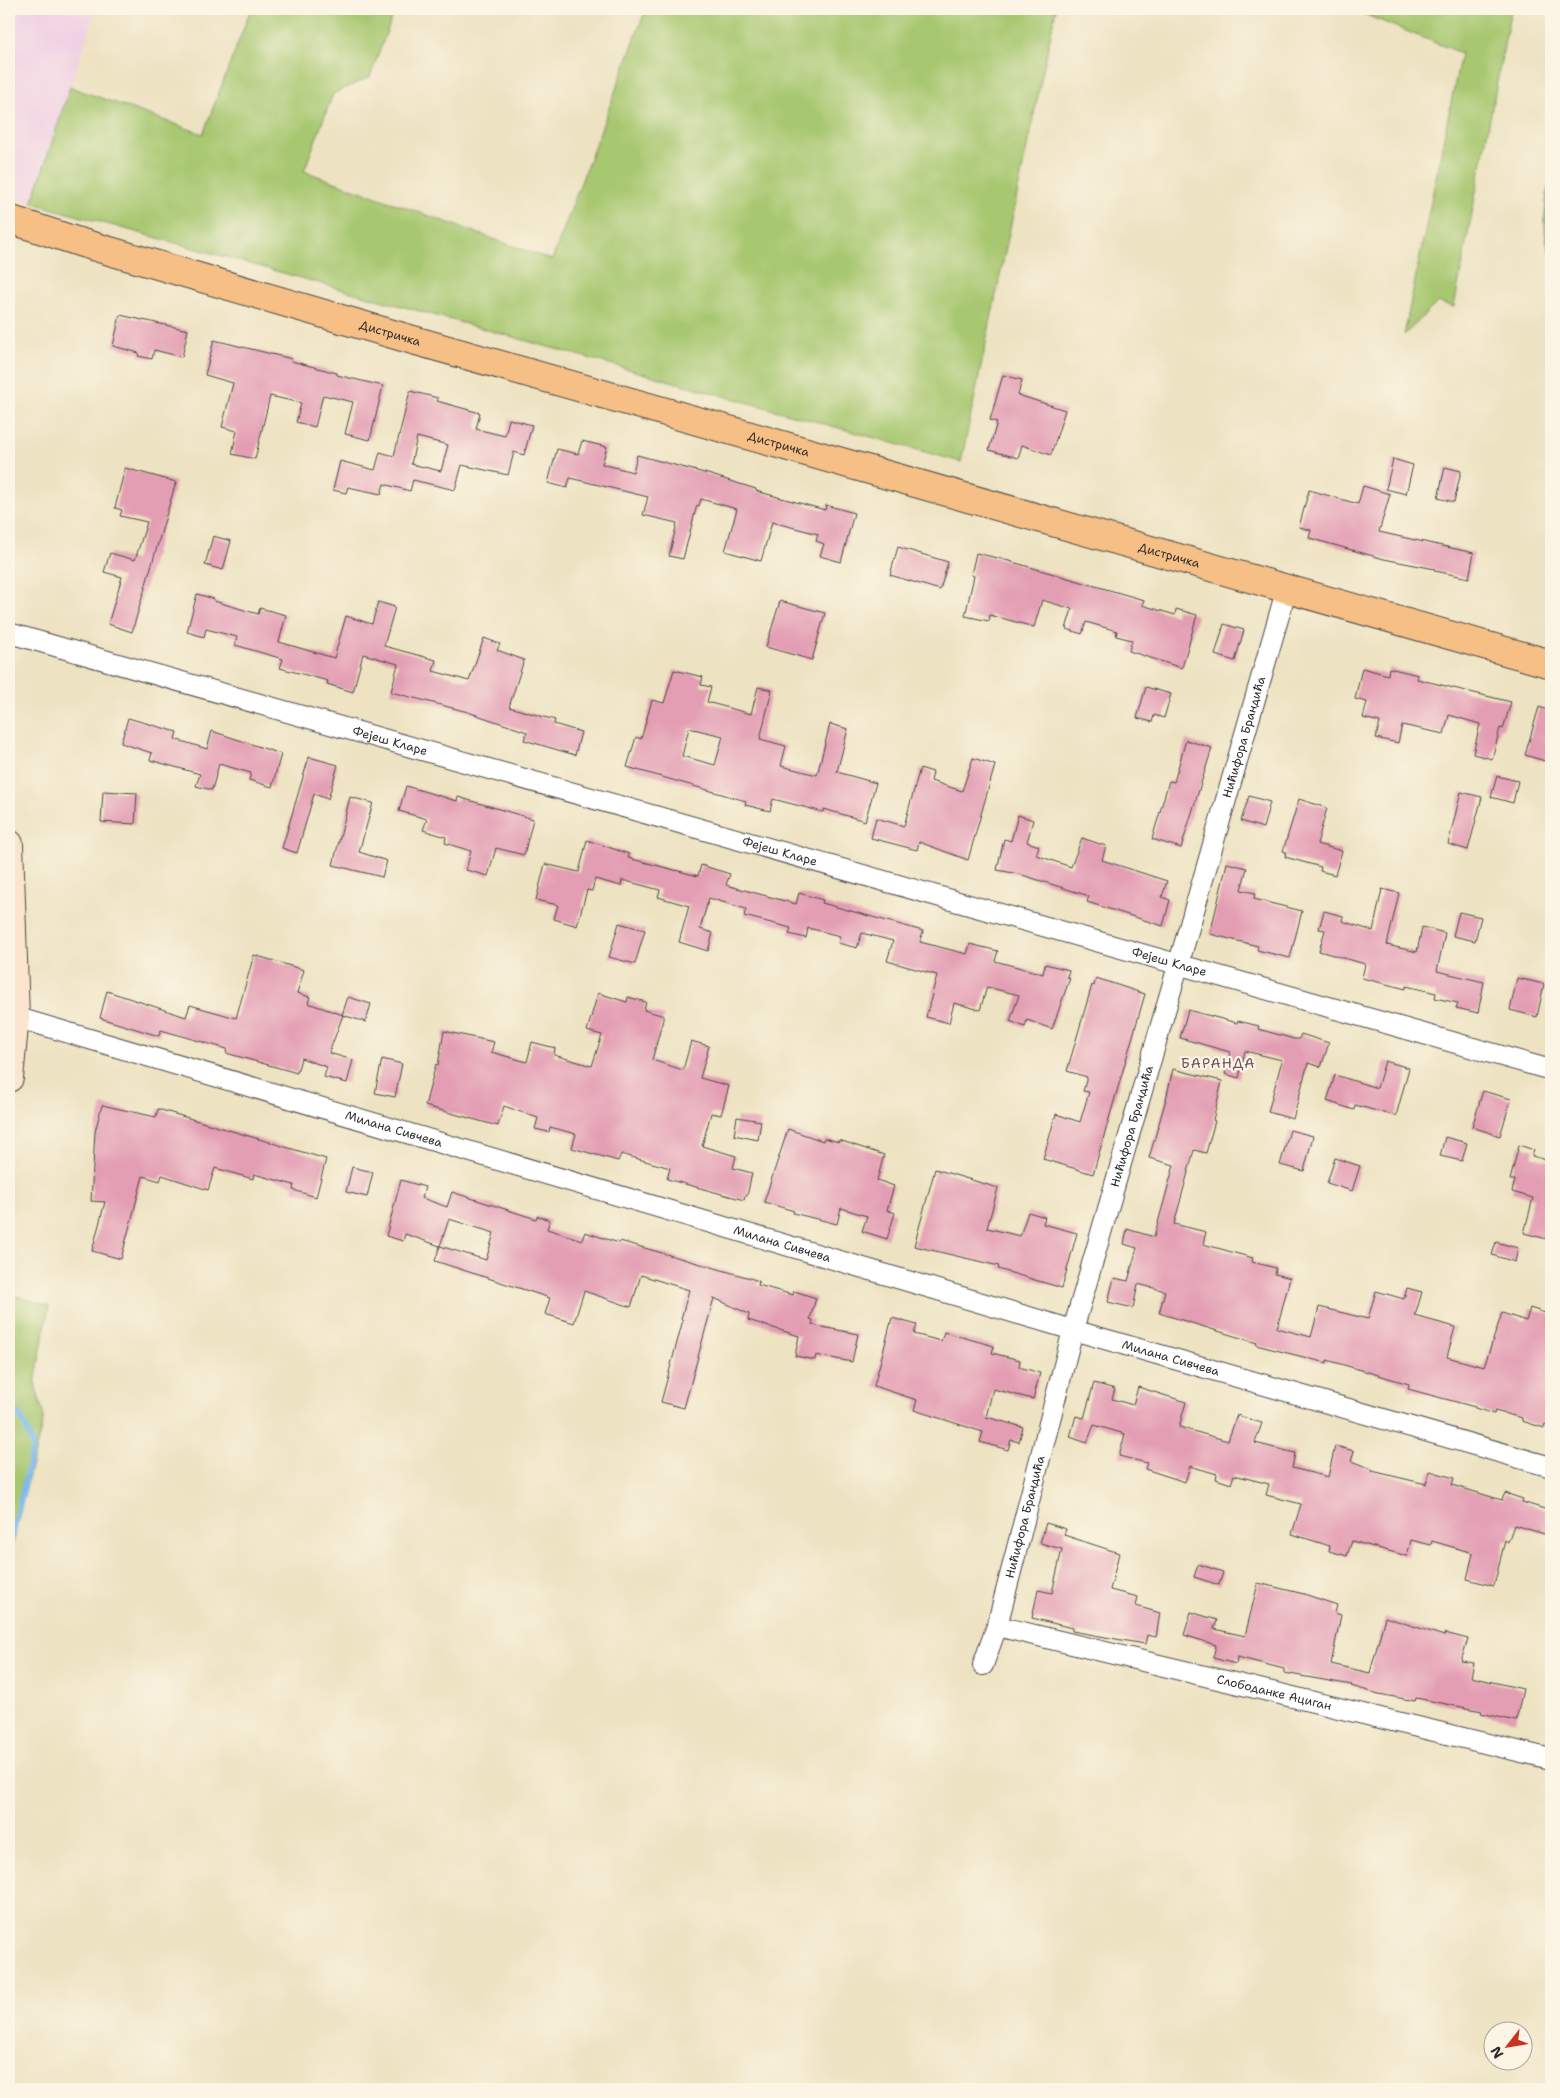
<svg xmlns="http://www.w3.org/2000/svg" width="1560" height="2098" font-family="'Shantell Sans',sans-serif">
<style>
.built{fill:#f0d0e4}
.green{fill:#a7c76f;stroke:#69794d}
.forest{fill:#85ac62;stroke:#586c46}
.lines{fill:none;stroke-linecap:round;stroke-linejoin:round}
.stream{stroke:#79b8ed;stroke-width:5.5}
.building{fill:#e39eb3;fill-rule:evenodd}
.street-casing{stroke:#484642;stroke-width:22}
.secondary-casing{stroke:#484642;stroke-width:30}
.primary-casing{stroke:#484642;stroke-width:30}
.street{stroke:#fff;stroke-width:20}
.secondary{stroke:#fbe5cf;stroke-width:28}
.primary{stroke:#f5bf86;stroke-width:28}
.labels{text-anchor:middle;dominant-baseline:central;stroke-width:4.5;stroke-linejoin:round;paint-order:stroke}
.street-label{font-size:12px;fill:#2b2b2b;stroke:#fcf5e5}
.neighbourhood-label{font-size:14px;letter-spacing:1px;fill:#6b535b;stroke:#fcf5e5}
</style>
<rect width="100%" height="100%" fill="#fcf5e5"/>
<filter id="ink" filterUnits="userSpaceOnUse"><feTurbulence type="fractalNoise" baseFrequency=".02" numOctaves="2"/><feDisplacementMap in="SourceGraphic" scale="10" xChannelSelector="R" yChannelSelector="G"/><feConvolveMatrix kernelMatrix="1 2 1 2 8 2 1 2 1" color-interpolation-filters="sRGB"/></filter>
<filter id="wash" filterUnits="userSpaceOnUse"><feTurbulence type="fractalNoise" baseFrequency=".0096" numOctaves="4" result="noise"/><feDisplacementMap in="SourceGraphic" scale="20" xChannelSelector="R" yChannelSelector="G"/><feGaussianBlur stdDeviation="1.12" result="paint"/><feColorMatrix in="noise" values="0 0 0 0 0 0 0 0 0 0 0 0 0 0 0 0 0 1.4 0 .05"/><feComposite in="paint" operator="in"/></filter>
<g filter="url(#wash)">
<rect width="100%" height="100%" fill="#ede2c1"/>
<!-- built -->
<path class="built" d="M9,9H96L32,203L9,195Z"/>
<!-- green -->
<path class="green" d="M251,9H395L370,77L333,94L304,171L552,260L646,9H1056L961,462L32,203L70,87L203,134Z
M1351,9H1511L1454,307L1438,302L1404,335L1461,53Z
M9,1294L49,1306L35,1383L44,1417L9,1555Z"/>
<!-- forest -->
<path class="forest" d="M1551,174V254C1540,236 1546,195 1551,174Z"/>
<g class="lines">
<!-- stream -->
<path class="stream" d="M9,1406L22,1418L33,1446L9,1552"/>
</g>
<g id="blocks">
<!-- building -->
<path class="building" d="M120,315L188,330L182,357L154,350L152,359L138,356L139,353L113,346Z
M214,340L292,359L291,361L337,373V375L383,386L370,440L345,434L353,402L323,395L315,427L296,422L301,403L270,396L255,459L232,454L237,431L222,427L233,383L205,375Z
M1003,375L1022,380L1018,395L1065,410L1051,455L1022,445L1018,458L989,450L997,422L990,420Z
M410,391L438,398L437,401L480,413L476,429L505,436L509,419L532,425L524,455L514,452L508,475L462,465L455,490L413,480L410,491L384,484L381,494L348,487L346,493L333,490L340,461L375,470L380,452L394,456ZM417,437L448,445L441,471L411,464Z
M582,441L607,447L602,464L633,472L637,455L708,474L756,489V491L825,510L826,505L854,513L841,562L820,556L824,544L816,541L818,534L772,522L761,561L725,551L737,509L701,499L699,506L697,505L683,559L669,556L677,523L643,515L648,497L570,478L567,488L548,483L557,449L578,454Z
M1393,459L1413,465L1406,494L1386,489Z
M1445,467L1461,471L1454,502L1438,498Z
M125,468L176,482L132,632L108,624L122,577L104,572L110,553L135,560L147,522L120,516L122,510L115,508Z
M1363,486L1390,494L1379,532L1474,553L1469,578L1435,571V569L1384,559L1309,538L1311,530L1299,527L1309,490L1358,504Z
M213,536L231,541L223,570L205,565Z
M898,547L948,562L940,590L890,575Z
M976,553L1002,559L1144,600L1142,605L1175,615L1176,609L1197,615L1182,668L1129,651L1132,640L1116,636L1117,631L1086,622L1082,634L1066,629L1072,609L1042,600L1034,627L990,615L989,621L965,616L974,576L971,575Z
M197,594L214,599V601L258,614L260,608L286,615L279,642L334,658L346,616L372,624L378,602L395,607L384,646L436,660L433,671L469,681L484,638L500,644L497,650L524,660L509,707L555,720L554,724L581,732L575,755L524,740L527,732L468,712L391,692L398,664L363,654L353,692L327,684L328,681L280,668L283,659L235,645L237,637L206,629L204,637L187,632Z
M780,601L825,613L812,660L766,647Z
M1224,624L1244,630L1235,661L1215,655Z
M1362,668L1388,675L1389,668L1418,675L1417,679L1511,702L1503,729L1500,728L1492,759L1473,754L1480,724L1449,715L1444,734L1402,725L1398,743L1376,738L1380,722L1363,718L1367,702L1355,699Z
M674,670L703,677L701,685L711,687L707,702L751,714L758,687L772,690L760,739L786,746L781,766L817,775L830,724L848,729L837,772L876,783L865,821L824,809L823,812L773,799L770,811L745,805L746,801L627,767L636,737L641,739L652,700L664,703ZM689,728L723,736L715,765L682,756Z
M1146,687L1171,694L1164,718L1154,715L1152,722L1137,718Z
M1539,707L1551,711V740L1545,761L1525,755Z
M128,718L177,732L175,739L207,749L212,731L281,754L272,787L249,780L251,773L219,764L212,790L196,786L200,774L150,760L152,753L121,743Z
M1186,740L1212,748L1181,848L1152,839L1169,781L1174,782Z
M309,757L338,765L328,799L314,794L297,853L282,848Z
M973,758L995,765L968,860L919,842L917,850L871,838L876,818L904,826L920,768L933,772L931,781L962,791Z
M1497,776L1518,781L1513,803L1491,797Z
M406,786L457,801L458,797L533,819L524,855L496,848L488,876L466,870L471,851L445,843L446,837L423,830L427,819L399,811Z
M103,791L137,793L135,824L101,822Z
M1461,792L1482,797L1468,850L1448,844Z
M1249,796L1270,802L1263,828L1241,821Z
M350,797L373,803L359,852L387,861L382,877L333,865Z
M1299,799L1327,808L1317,844L1342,851L1335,875L1320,871L1321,867L1285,857L1286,852L1283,851Z
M1018,815L1033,820L1027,842L1039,846L1036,855L1071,867L1082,838L1106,846L1102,860L1167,881L1162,897L1170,900L1163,926L1087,902L1089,896L1019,874L997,870L1004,839L1011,841Z
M587,840L629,854L628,858L698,876L701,865L730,874L726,885L796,904L799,893L823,900L822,903L923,931L920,942L967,954L970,944L998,951L995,961L1043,974L1045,964L1069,970L1067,977L1070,978L1052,1029L1027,1020L1025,1027L1010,1021L1019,995L987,987L980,1010L954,1003L949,1023L926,1017L937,975L887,961L893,941L862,933L857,948L838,943L840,936L808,928L806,938L789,934L791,928L744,916L746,909L709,898L700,929L713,933L708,951L679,942L689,906L658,897L660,890L622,880L621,886L595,879L592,891L587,890L577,926L554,919L558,905L536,900L545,864L579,872Z
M1227,863L1247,868L1241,890L1255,893L1254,899L1302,911L1290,958L1257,950L1258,946L1210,934Z
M1382,889L1399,893L1387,945L1417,952L1422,927L1445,933L1437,971L1484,982L1478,1013L1456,1008L1458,1003L1435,998L1436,993L1406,986V989L1362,978L1365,964L1319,951L1325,930L1319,929L1324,911L1343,916L1342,921L1373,931Z
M1459,912L1481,917L1475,941L1453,936Z
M619,923L645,930L635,964L609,957Z
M254,955L304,970L297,993L310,997L308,1003L343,1015L329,1053L353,1060L347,1083L324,1077L327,1067L301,1058L297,1073L226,1053L227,1049L161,1030L159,1036L100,1018L107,991L186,1017L190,1005L236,1018Z
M1096,978L1145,994L1093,1174L1043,1159L1056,1114L1080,1122L1089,1092L1083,1091L1087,1077L1067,1071L1092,985L1094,986Z
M1517,978L1544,984L1537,1017L1510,1010Z
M598,993L627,1002L628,997L646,1002L644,1010L664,1016L652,1060L683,1070L691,1041L709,1046L700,1078L729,1086L721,1115L711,1113L702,1146L736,1156L733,1168L752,1173L747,1196H745L744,1200L667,1179L670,1168L621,1154L618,1161L572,1148L576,1134L550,1127L549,1132L535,1129L538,1118L504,1106L498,1126L425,1106L436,1064L438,1065L444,1031L494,1042L491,1052L527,1062L532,1042L555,1048L554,1055L592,1066L602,1035L587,1031Z
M348,997L371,1004L366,1022L342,1015Z
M1188,1010L1237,1023L1238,1021L1259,1026L1258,1029L1294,1039H1299L1301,1034L1329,1043L1321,1067L1308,1063L1293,1119L1268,1112L1282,1060L1245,1051L1239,1078L1225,1074L1230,1052L1180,1038Z
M382,1059L402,1064L395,1097L375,1093Z
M1385,1061L1409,1068L1396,1116L1355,1105L1354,1110L1327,1101L1335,1075L1377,1088Z
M1173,1069L1222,1081L1213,1120L1215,1121L1206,1153L1194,1150L1174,1224L1206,1232L1203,1244L1253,1258L1252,1262L1276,1268L1275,1274L1290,1278L1277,1328L1311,1337L1319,1307L1368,1319L1376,1291L1404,1299L1407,1288L1422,1292L1415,1316L1455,1327L1447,1357L1484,1367L1502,1313L1526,1321L1530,1308L1551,1315V1425L1545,1424L1544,1428L1522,1421V1418L1495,1411L1494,1414L1475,1408V1407L1408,1389L1409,1384L1327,1360V1363L1256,1345L1257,1343L1159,1313L1165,1291L1138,1284L1133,1308L1108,1302L1114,1278L1128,1281L1137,1248L1124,1244L1127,1229L1154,1237L1174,1165L1149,1158L1166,1099Z
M1483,1091L1511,1099L1500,1136L1472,1127Z
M102,1105L156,1117L158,1109L326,1159L316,1197L293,1190L294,1185L254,1174L253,1179L215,1168L208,1190L162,1175L160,1181L143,1176L121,1259L92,1251L105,1202L91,1201L95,1132Z
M737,1117L761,1121L758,1140L734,1135Z
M788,1129L823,1141L824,1138L839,1142V1140L884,1155L877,1180L894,1186L887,1210L895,1213L887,1239L862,1231L867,1216L841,1208L837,1224L793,1213L794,1211L764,1202Z
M1290,1130L1313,1136L1304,1171L1280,1165Z
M1445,1137L1467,1143L1462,1161L1440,1156Z
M1519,1145L1534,1150L1532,1156L1551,1161V1224L1547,1239L1524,1233L1533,1198L1512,1192L1515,1180H1510Z
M1335,1158L1360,1166L1352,1191L1327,1183Z
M352,1167L373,1172L367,1197L346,1192Z
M935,1169L998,1188L987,1228L1020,1236L1028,1212L1045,1217L1043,1224L1077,1233L1062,1288L998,1269L999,1266L914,1246Z
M401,1180L425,1187L422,1198L447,1207L452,1192L536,1219L537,1216L550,1220L547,1229L582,1240L585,1232L619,1243L620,1241L750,1278L759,1281L758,1285L793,1295L794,1291L816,1298L810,1319L813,1320L812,1325L858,1334L852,1362L816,1355L815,1360L795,1356L799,1336L748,1320L749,1314L714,1298L684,1408L661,1402L683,1320L681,1319L689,1290L641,1275L631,1307L584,1291L574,1323L545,1314L550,1298L435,1261L440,1246L405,1234L403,1241L386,1236ZM449,1219L494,1233L486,1260L440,1246Z
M1496,1242L1518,1248L1515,1262L1492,1255Z
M892,1318L917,1325L914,1334L941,1341L944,1332L994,1346L992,1353L1020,1360L1019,1367L1040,1373L1033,1399L993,1389L986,1417L1023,1427L1019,1442L1011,1440L1008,1450L980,1442L983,1432L914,1410L917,1400L874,1386Z
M1094,1383L1115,1389L1112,1399L1133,1405L1138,1387L1186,1402L1179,1427L1228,1441L1237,1415L1262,1423L1255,1443L1295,1453L1292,1468L1328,1477L1335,1446L1354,1451L1351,1461L1372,1469V1471L1426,1484L1430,1471L1454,1478L1452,1485L1502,1500L1505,1493L1523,1499L1522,1502L1551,1511V1525L1548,1535L1514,1525L1508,1542L1505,1540L1494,1586L1467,1579L1473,1553L1432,1541L1431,1545L1411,1540L1407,1556L1352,1541L1347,1556L1329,1551L1330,1546L1292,1534L1301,1504L1266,1495L1269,1484L1234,1475L1231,1484L1216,1479L1217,1474L1190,1466L1185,1482L1145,1469L1147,1463L1119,1456L1125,1434L1094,1425L1087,1443L1070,1437L1076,1416L1084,1418Z
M1046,1523L1066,1529L1064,1535L1119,1553L1110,1590L1138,1597L1136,1606L1160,1613L1156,1637L1147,1635L1145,1644L1127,1641L1072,1631V1628L1032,1618L1038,1590L1052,1593L1062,1549L1040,1543Z
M1198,1564L1223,1572L1219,1585L1194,1577Z
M1258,1583L1304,1594L1337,1605L1335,1613L1341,1615L1331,1664L1370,1673L1385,1617L1444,1636L1445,1633L1468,1639L1461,1661L1474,1663L1471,1677L1523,1689L1516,1721L1481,1713L1482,1711L1416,1698L1415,1701L1379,1694L1351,1686L1352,1685L1284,1673V1669L1237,1657L1236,1664L1213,1658L1216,1645L1184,1635L1191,1612L1217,1620L1214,1629L1245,1636Z"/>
</g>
</g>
<g filter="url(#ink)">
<use href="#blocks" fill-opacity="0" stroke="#484642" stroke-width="1"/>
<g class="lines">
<!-- street casing -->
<g class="street-casing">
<g id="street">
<path id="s1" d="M9,633L1551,1070"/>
<path id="s2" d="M15,1017L1073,1330L1551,1467"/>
<path id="s3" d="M997,1626L1551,1759"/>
<path id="s4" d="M983,1665L997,1626L1073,1330L1287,588"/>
</g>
</g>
<!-- secondary casing -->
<g class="secondary-casing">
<path id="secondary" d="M9,844L15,1017L9,1078"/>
</g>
<!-- primary casing -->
<g class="primary-casing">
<g id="primary">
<path id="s5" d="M9,219L79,242L406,338L1551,664"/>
</g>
</g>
<!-- street -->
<use href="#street" class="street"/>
<!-- secondary -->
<use href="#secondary" class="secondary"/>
<!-- primary -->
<use href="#primary" class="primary"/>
</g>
</g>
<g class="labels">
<!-- street labels -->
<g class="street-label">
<text stroke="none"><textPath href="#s5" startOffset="398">Дистричка</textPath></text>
<text stroke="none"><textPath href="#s5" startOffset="802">Дистричка</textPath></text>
<text stroke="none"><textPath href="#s5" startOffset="1208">Дистричка</textPath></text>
<text stroke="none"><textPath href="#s4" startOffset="964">Нићифора Брандића</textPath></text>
<text stroke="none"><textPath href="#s1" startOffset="396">Фејеш Кларе</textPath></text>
<text stroke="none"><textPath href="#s1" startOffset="801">Фејеш Кларе</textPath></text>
<text stroke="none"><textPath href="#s1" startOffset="1206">Фејеш Кларе</textPath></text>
<text stroke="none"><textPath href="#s4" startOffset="559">Нићифора Брандића</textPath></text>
<text stroke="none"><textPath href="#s2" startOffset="395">Милана Сивчева</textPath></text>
<text stroke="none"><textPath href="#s2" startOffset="800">Милана Сивчева</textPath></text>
<text stroke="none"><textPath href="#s2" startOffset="1205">Милана Сивчева</textPath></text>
<text stroke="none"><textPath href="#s4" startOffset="154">Нићифора Брандића</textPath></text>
<text stroke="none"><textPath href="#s3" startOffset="285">Слободанке Ациган</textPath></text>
</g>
<!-- neighbourhood labels -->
<g class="neighbourhood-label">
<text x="1218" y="1063">БАРАНДА</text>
</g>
</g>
<!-- margin -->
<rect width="1560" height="2098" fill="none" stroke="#fcf5e5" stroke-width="30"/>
<!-- north arrow -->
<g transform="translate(1508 2046) rotate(239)"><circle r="24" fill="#fcf5e5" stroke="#a8a49b"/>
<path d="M0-4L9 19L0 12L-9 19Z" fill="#c8321e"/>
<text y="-8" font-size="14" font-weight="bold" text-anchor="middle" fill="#2b2b2b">N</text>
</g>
</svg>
